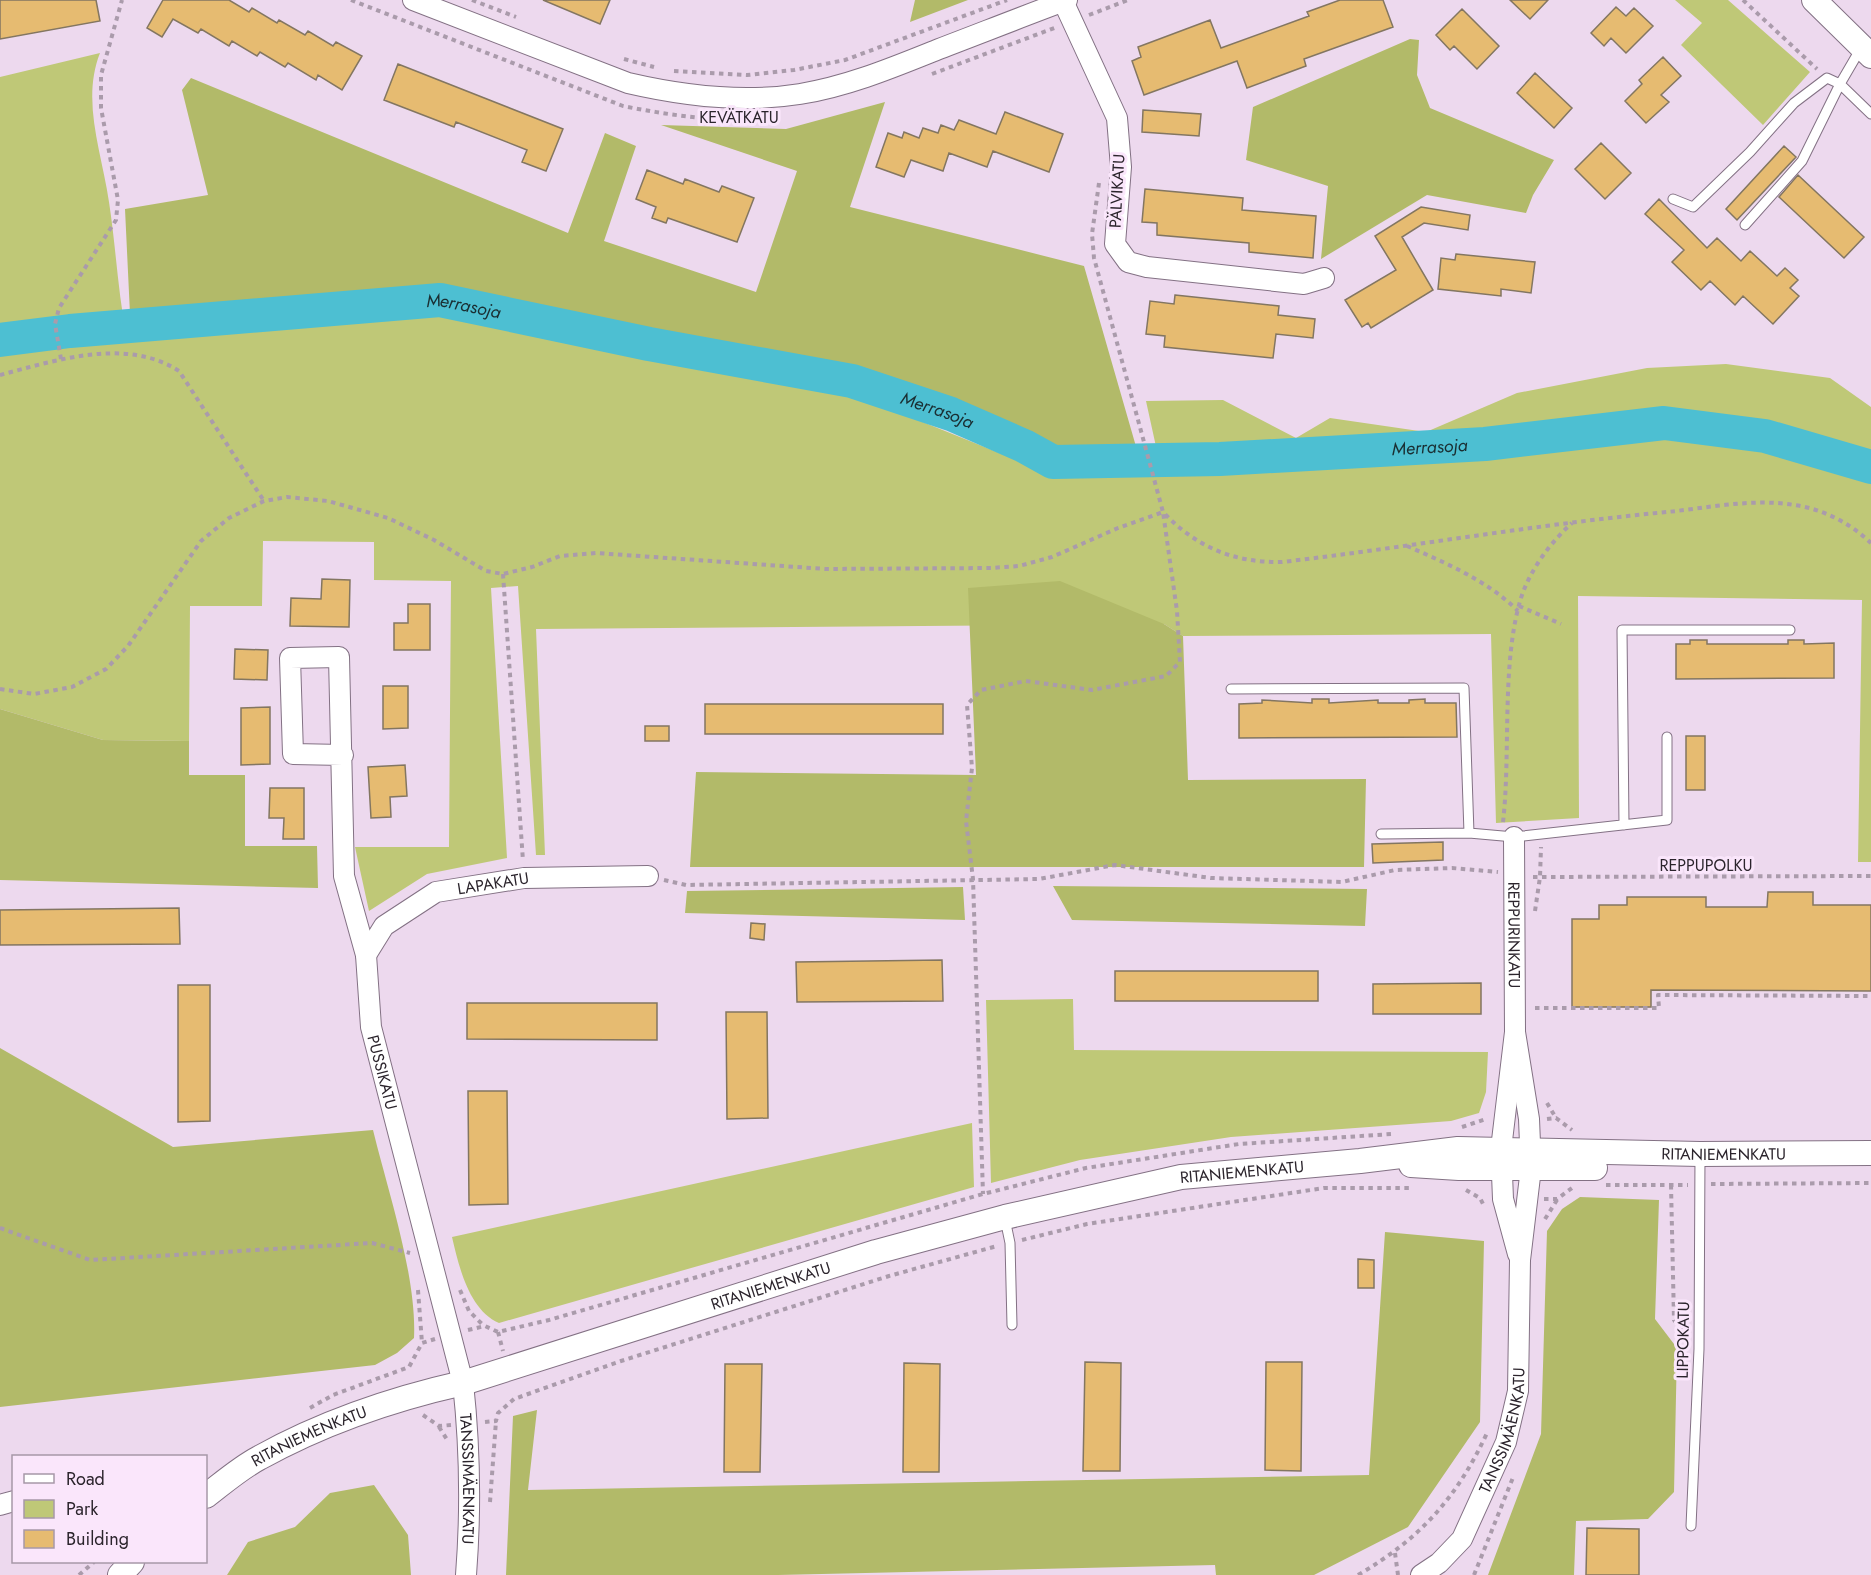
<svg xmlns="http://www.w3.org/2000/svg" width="1871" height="1575" font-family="Jost,sans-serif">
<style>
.green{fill:#bfc877}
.forest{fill:#b2ba69}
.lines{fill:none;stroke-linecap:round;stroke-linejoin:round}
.river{stroke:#4dbfd2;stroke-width:34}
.building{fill:#e6bb71;stroke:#837661;stroke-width:1.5}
.service-casing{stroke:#837184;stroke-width:11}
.minor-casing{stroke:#837184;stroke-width:22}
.tertiary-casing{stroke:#837184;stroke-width:26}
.path{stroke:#aa9bab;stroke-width:4;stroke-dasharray:4.5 4.5;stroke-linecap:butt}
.service{stroke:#fff;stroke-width:9}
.minor{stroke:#fff;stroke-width:20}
.tertiary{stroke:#fff;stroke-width:24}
.labels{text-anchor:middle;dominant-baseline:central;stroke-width:6;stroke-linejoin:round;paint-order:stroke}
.street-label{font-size:16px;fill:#2b242c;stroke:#fae6fb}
.water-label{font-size:18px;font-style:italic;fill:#1a2e32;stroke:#fae6fb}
</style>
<rect width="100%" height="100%" fill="#edd9ee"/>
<!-- green -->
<path class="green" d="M1675,0H1728L1810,72L1763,125L1681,45L1702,23Z
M100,53C81,101 102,153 109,202C116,248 118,294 127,339L442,314L851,393L1054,475L1162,474L1146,401L1223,400L1296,438L1330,418L1426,432L1517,393L1647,368L1726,364L1830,378L1871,407V862H1858L1862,600L1578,596L1579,818L1496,823L1491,634L1183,636L1164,624L536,629L545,855H536L518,586L491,588L507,858L427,874L369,911L355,847H449L451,581L374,580V542L263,541L262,606H190L189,741L103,740L0,709V77Z
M1073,999L1074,1050L1488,1052L1486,1092L1479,1113L1451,1121L1231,1137L1080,1160L991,1183L986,1000Z
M972,1123L974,1187L499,1323C469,1310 459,1267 452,1237Z"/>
<!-- forest -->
<path class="forest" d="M915,0H968L910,22Z
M1410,39L1419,40L1417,75L1430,108L1554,160L1533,195L1526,213L1427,195L1321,259L1328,186L1246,160L1253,107Z
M191,78L568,233L605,133L636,146L604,241L756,292L797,171L661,125L786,129L885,102L850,207L1084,266L1137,450L1054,452L901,386L852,371L438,291L130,314L125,209L208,195L182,90Z
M1060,581L1164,624L1183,636L1188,780L1366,779L1364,867H690L696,772L976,775L968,588Z
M0,709L103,740L189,741V775H245V846H317L318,888L0,880Z
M1053,886L1367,889L1365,926L1072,920Z
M963,887L965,920L685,913L687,891Z
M0,1048L173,1147L373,1130C388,1191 417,1277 414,1338L397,1353L375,1365L0,1407Z
M1580,1197L1659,1200L1655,1319L1677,1348L1674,1492L1648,1519L1576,1521L1574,1575H1488L1541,1434L1547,1231L1562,1209Z
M1385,1232L1484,1241L1480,1422L1408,1527L1314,1575H1216L1215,1565L778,1575H506L513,1416L537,1410L528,1490L1369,1475Z
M374,1485L408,1535L411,1575H227L248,1542L295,1527L330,1493Z"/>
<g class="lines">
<!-- river -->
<path class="river" id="s1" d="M0,340L70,331L440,300L649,344L852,381L951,414L1024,446L1053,462L1220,459L1485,444L1664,423L1765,436L1871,467"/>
</g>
<!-- building -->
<path class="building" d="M0,0H96L100,21L0,39Z
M163,0H229L249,12L252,8L277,23L279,20L305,35L308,31L333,46L336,42L362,56L342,90L318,75L316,80L288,63L285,67L260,52L257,56L232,41L229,46L201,29L198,33L173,19L162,37L147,28Z
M543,0H610L600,24Z
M1340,0H1383L1393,27L1304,59L1306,66L1247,88L1237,61L1144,95L1132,61L1141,57L1138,47L1210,20L1221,48L1309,16L1307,12Z
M1510,0H1548L1530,19Z
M1616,7L1626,16L1634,8L1653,26L1626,53L1611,38L1604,46L1591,33Z
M1462,9L1499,46L1477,69L1454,46L1450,50L1436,35Z
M1663,57L1681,76L1661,95L1669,102L1646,123L1625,101L1642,84L1639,80Z
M398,64L563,129L546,171L522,162L527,150L456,122L454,127L384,100Z
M1535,73L1572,108L1554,128L1517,93Z
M1143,110L1201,114L1199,136L1142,132Z
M1005,112L1063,134L1049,172L993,151L987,167L949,153L943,171L911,160L904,177L876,167L888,133L902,138L904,132L919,138L923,128L938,133L941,125L954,130L959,120L996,134Z
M1601,143L1631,173L1605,199L1575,169Z
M1784,146L1796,157L1737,220L1726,209Z
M647,170L683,184L685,179L719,192L722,186L754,198L737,242L668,218L666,223L652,218L656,207L636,199Z
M1798,175L1864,237L1844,258L1779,197Z
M1145,189L1243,198L1242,210L1316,216L1313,258L1249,252V243L1157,235V223L1142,222Z
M1659,199L1707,248L1717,238L1741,261L1750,251L1777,276L1785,268L1798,280L1790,288L1799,296L1773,324L1743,296L1735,305L1710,281L1701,290L1672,262L1684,250L1645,214Z
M1421,207L1470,215L1468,230L1424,223L1402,237L1433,290L1371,328L1368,323L1362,327L1345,300L1396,270L1375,236Z
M1456,254L1535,262L1531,293L1501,289V296L1438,289L1441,258L1455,260Z
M1175,295L1279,306L1278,315L1315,319L1313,338L1276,334L1273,358L1164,347L1165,336L1146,334L1150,301L1174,304Z
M322,579L350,580L349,627L290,626L291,598L321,599Z
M408,604H430V650H394V623H408Z
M1690,640H1707V644H1788V640H1804V644L1834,643V678L1676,679V644H1690Z
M235,649L268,650L267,680L234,679Z
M383,686H408V728L383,729Z
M1312,699H1329V703L1378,700V703H1409V700L1425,699V703H1456L1457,737L1239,738V704L1262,703V700L1312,703Z
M705,704H943V734H705Z
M270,707V764L241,765V708Z
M645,726H669V741H645Z
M1686,736H1705V790H1686Z
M405,765L407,796L390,797L391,817L371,818L368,767Z
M270,788H304V839H283L284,818H269Z
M1443,842V860L1373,863L1372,844Z
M1768,892H1813V905H1871V991L1651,990V1007H1572V919H1599V905H1627V897H1706V907H1767Z
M179,908L180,944L0,945V910Z
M751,923L765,924L764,940L750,938Z
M942,960L943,1001L797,1002L796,962Z
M1115,971H1318V1001H1115Z
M1481,983V1014H1373V984Z
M178,985H210V1121L178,1122Z
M467,1003H657V1040L467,1039Z
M726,1012H767L768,1118L727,1119Z
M468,1091H507L508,1204L469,1205Z
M1358,1259L1374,1260V1288H1358Z
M1085,1362L1121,1363L1120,1471H1083Z
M1266,1362H1302L1301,1471L1265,1470Z
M904,1363L940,1364L939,1472H903Z
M725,1364H762L760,1472H724Z
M1587,1528L1639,1529V1575H1586Z"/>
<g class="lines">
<!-- service casing -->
<g class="service-casing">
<path id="service" d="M1673,199L1693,207L1750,152L1794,103L1827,78L1840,84L1871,114
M1745,225L1802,161L1840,84L1861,48
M1231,689L1464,688L1469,833
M1624,825L1622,630H1790
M1381,834L1469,833L1514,837L1667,820V737
M1005,1219L1010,1243L1012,1325
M1691,1526L1699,1349L1700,1156"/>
</g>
<!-- minor casing -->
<g class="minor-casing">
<g id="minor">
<path d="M413,0L628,83C684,96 744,103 800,94C849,86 894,67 939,49C981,33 1024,16 1067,0"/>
<path d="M1063,1L1117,118L1121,167L1115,244L1128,262L1147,267L1304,284L1324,278"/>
<path id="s2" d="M343,755L293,754L290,658L339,657L344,876L366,955L371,1027L463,1383C470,1447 471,1511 466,1575"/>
<path id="s3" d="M1514,837L1515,1032L1501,1149L1503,1199L1518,1254"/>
<path id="s4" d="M366,955L384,926L436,892L524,878L648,876"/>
<path d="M0,1505L14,1501"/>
<path id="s5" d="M1421,1575L1439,1563L1462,1539L1506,1442L1518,1391L1520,1260L1531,1168L1529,1119L1515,1032"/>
</g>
</g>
<!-- tertiary casing -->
<g class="tertiary-casing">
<g id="tertiary">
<path d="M1814,0L1871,56"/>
<path d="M1411,1165L1459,1168H1595"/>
<path id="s6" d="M206,1496C223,1483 240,1468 259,1458C322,1423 392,1399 463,1383L876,1252L1005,1217L1181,1177L1360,1161L1458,1149L1700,1154L1871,1153"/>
<path d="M120,1575L132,1562"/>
</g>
</g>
<!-- path -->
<path class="path" d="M351,0L623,106C673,116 724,123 775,118
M472,0L516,17
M1743,0L1817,69
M1089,15L1128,0
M624,59L654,67
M674,71L747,75L794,70L845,60L1007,0
M932,74L1057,27
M1099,183L1092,234L1094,258L1163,512C1196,547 1234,563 1282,562C1411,547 1538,524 1667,512C1707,508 1754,498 1794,505C1823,509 1850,523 1871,543
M61,359L55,324L59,308L116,220L118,200L101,108V75L122,0
M0,375C57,360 126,337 179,371L264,501
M1407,546C1446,563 1488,581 1518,611
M503,574L523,861
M1519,606L1561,624
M0,689L34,694L72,687L106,669L128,646L201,541L229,518L264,501L287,497L328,501L388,518L434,540L486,571L503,574L532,567L560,556L596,553L826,569L991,568L1019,566L1052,557L1118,528L1163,512L1177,611L1180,662L1166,676L1092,690L1026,681L981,690L967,705L972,768L966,821L973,879L983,1194
M1503,822C1511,753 1501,663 1521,598C1530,570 1550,543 1572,523
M1533,877L1871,876
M664,880L686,885L1039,879L1115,865L1211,878L1342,882L1395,870L1452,868L1498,872
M1535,911L1540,877L1541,847
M1535,1008H1659L1658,995L1871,996
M1547,1103L1556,1118
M1547,1119L1556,1118L1572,1130
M1462,1127L1486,1119
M1711,1184L1871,1183
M1606,1185H1688
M1671,1185L1674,1320L1685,1333
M1466,1190L1480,1198L1484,1206
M1544,1199H1557L1572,1188
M1545,1219L1557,1200
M0,1228L90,1260L372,1243L410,1253
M1022,1240L1087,1224L1324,1188H1412
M418,1290L422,1343
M460,1290L469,1311L484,1326
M468,1330L485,1326L498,1332L549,1320L983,1194L1086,1168L1239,1144L1392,1134
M498,1332L503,1351
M310,1408L333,1395L409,1367L422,1343L435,1339
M423,1415L439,1426L451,1425
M485,1422L496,1421L498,1413L514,1399L621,1361L889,1276L997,1246
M439,1427L448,1441
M490,1502L496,1421
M1395,1553L1398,1575
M79,1575L94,1562
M1358,1575C1421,1538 1457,1498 1488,1431
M1474,1575L1514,1475"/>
<!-- service -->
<use href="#service" class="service"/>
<!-- minor -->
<use href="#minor" class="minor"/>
<!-- tertiary -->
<use href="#tertiary" class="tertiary"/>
</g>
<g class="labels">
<!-- street labels -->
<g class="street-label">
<text x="739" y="117">KEVÄTKATU</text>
<text transform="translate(1117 191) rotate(-87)">PÄLVIKATU</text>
<text x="1706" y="865">REPPUPOLKU</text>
<text stroke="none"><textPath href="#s4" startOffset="154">LAPAKATU</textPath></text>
<text stroke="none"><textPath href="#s3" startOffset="98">REPPURINKATU</textPath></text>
<text stroke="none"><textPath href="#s2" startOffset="615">PUSSIKATU</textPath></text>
<text stroke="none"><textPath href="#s6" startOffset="1575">RITANIEMENKATU</textPath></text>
<text stroke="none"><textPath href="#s6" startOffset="1092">RITANIEMENKATU</textPath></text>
<text stroke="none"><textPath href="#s6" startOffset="606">RITANIEMENKATU</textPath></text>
<text transform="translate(1683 1340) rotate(-89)">LIPPOKATU</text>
<text stroke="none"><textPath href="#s5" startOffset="172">TANSSIMÄENKATU</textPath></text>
<text stroke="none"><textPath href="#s6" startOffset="120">RITANIEMENKATU</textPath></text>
<text stroke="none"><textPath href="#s2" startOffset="1032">TANSSIMÄENKATU</textPath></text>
</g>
<!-- water labels -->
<g class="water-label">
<text stroke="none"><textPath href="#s1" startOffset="466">Merrasoja</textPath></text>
<text stroke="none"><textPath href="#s1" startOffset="952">Merrasoja</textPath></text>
<text stroke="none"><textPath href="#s1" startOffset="1456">Merrasoja</textPath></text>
</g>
</g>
<!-- legend -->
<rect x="12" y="1455" width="195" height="108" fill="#fae6fb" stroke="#a798a8" stroke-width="1.5"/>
<rect x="24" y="1474" width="30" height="9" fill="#ffffff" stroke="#a798a8" stroke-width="1.5"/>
<text x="66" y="1485" font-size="18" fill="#2b242c">Road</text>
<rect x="24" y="1500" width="30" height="18" fill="#bfc877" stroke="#a798a8" stroke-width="1.5"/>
<text x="66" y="1515" font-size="18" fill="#2b242c">Park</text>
<rect x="24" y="1530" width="30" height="18" fill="#e6bb71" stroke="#a798a8" stroke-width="1.5"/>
<text x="66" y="1545" font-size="18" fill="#2b242c">Building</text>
</svg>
